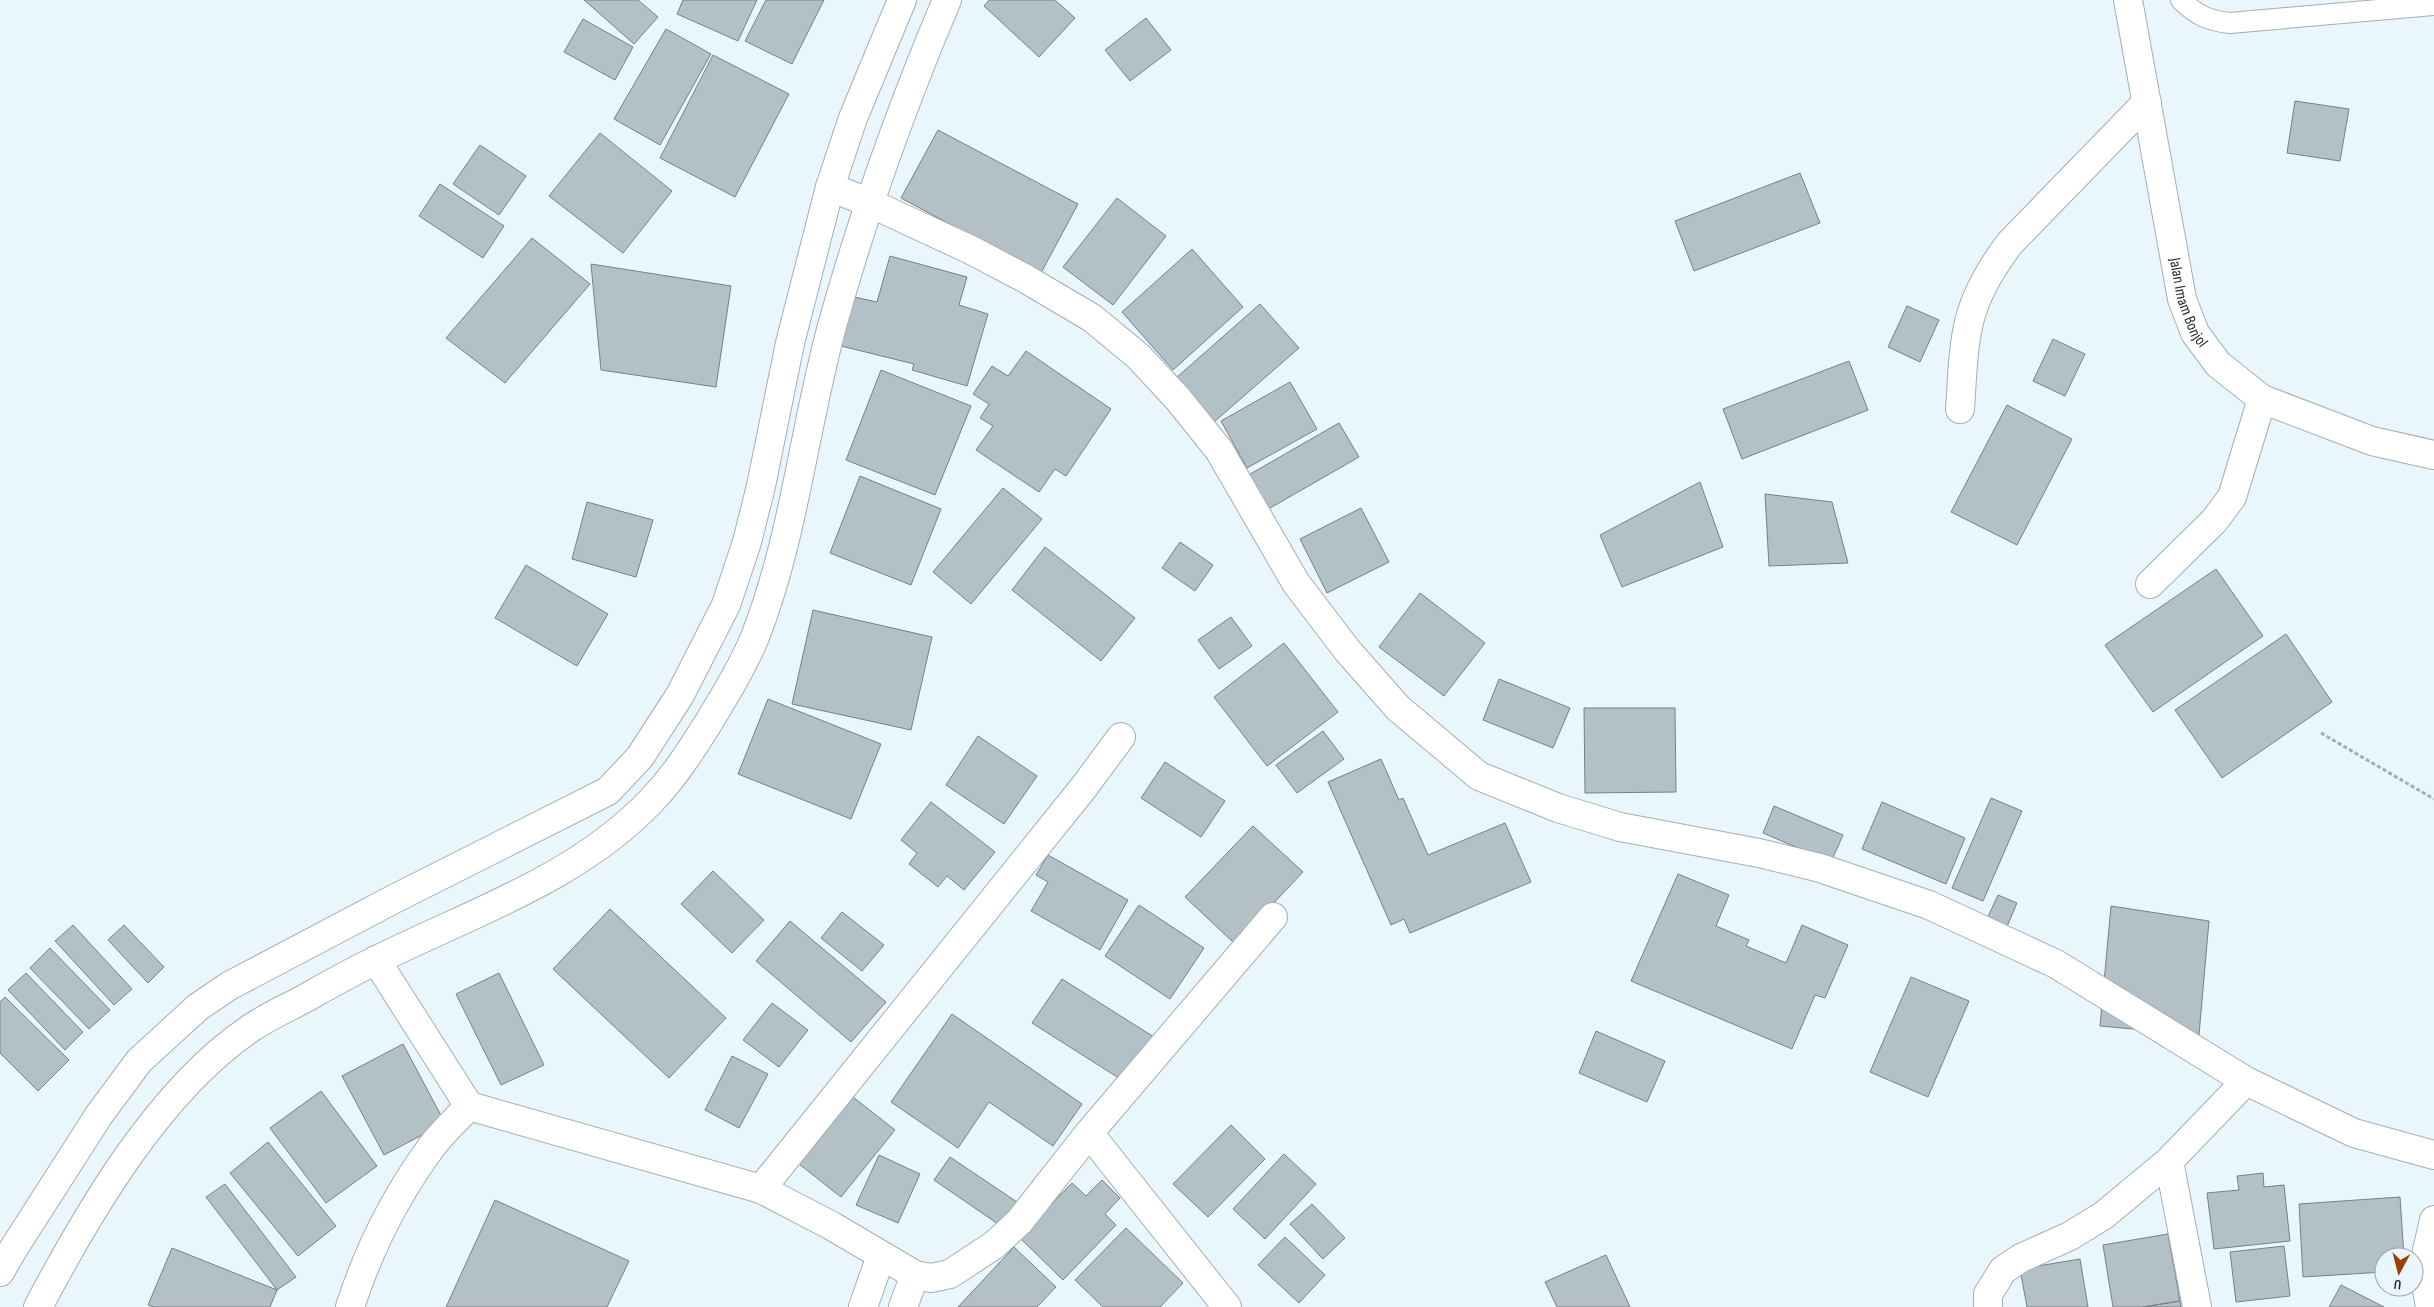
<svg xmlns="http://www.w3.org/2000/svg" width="2434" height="1307" font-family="'Sofia Sans Condensed',sans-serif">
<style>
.building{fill:#b3c0c5;stroke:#758185}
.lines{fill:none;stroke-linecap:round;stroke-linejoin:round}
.lane-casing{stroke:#a3afb4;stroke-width:22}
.street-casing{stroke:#a3afb4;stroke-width:30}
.secondary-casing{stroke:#a3afb4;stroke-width:30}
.path{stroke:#a3adb1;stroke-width:3;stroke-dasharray:4 2.5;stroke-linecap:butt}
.lane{stroke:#fff;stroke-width:20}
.street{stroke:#fff;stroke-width:28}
.secondary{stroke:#fff;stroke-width:28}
.labels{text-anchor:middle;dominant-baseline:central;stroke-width:4;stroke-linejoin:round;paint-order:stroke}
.street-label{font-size:16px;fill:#272c2e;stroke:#e9f6fb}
</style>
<rect width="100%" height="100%" fill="#e9f6fb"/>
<!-- building -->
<path class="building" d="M584,0H638L658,17L634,44Z
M683,0H757L738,41L677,14Z
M766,0H824L792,64L745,41Z
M989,0H1055L1075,18L1039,57L984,6Z
M1146,18L1171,50L1130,81L1105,50Z
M583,19L633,47L615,80L564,52Z
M666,29L711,54L660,145L614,119Z
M713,55L789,94L735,197L660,158Z
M2295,101L2349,109L2340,161L2287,153Z
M938,130L1078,204L1041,273L901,198Z
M600,133L672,191L623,253L549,196Z
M480,145L526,176L499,215L453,184Z
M1800,173L1820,223L1694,271L1675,221Z
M440,184L504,226L483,258L419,216Z
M1117,198L1166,236L1113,305L1063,267Z
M532,238L590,284L505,383L446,338Z
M1192,249L1243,307L1173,370L1122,312Z
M890,256L967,277L959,305L988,314L967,386L912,370L914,364L841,346L854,297L877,302Z
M591,264L731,286L716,387L601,370Z
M1260,304L1299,348L1214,422L1176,378Z
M1907,306L1939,320L1920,362L1888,347Z
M2053,339L2085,354L2065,396L2033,381Z
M1026,351L1111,409L1066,476L1055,469L1039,492L976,450L993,426L980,418L989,404L973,394L992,366L1008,376Z
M1849,361L1868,410L1742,459L1723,409Z
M881,370L971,406L935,495L846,460Z
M1290,382L1317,429L1247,468L1221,421Z
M2007,405L2072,439L2017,545L1951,512Z
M1339,423L1359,457L1265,511L1245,477Z
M860,476L941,509L911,585L830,553Z
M1700,482L1723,547L1622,587L1600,535Z
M1003,488L1042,519L971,604L933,572Z
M1765,494L1832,502L1848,563L1769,566Z
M587,502L653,520L636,577L572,559Z
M1361,508L1389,562L1327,593L1300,539Z
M1180,542L1213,565L1195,591L1162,568Z
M1045,547L1135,618L1101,661L1012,590Z
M526,565L608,614L577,666L495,618Z
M2216,569L2263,636L2153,712L2105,645Z
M1420,593L1485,643L1444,696L1379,647Z
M813,610L932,637L911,730L792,704Z
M1231,617L1252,646L1219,669L1198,640Z
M2286,634L2332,702L2222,778L2175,710Z
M1284,643L1338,712L1267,766L1214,697Z
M1499,679L1570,708L1553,748L1483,720Z
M768,699L881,744L851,819L738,774Z
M1584,708H1675L1676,792L1585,793Z
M1323,731L1344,759L1297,793L1276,765Z
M978,736L1037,776L1004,824L946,785Z
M1381,759L1399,800L1403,798L1428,855L1505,823L1531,882L1410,933L1404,919L1391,925L1328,782Z
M1165,762L1225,801L1201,837L1141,798Z
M1991,798L2022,811L1983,901L1952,888Z
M931,802L995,852L964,890L947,876L938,887L909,864L917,853L901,840Z
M1882,802L1965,838L1946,884L1862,849Z
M1774,806L1843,835L1831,862L1763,833Z
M1253,826L1303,872L1235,944L1185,897Z
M1048,855L1128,900L1100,950L1031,911L1048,882L1036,875Z
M713,871L764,920L732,953L681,904Z
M1678,874L1729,895L1716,926L1749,940L1746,946L1786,963L1802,925L1848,945L1825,998L1815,995L1792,1049L1631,981Z
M1998,895L2017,903L2006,929L1986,921Z
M1139,905L1204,948L1170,999L1105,956Z
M2111,906L2209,921L2199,1035L2100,1026Z
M610,909L726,1018L669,1078L553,969Z
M842,912L884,945L862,971L821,938Z
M790,921L886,1002L851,1042L756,961Z
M73,925L132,989L114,1005L55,941Z
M124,925L164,967L148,983L108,940Z
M50,948L110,1010L89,1029L30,968Z
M26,973L83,1032L65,1050L8,990Z
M499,973L544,1065L501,1085L456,994Z
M1911,977L1969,1001L1928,1097L1870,1072Z
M1062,979L1154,1037L1125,1082L1032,1023Z
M5,997L69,1060L38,1091L0,1053V1002Z
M772,1003L808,1030L779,1067L743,1040Z
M952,1014L1082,1104L1053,1146L989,1102L958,1148L891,1102Z
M1596,1031L1665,1061L1647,1102L1579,1073Z
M403,1044L445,1123L384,1155L342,1076Z
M732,1056L768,1074L739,1128L705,1110Z
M321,1091L377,1166L326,1203L270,1128Z
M853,1097L895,1130L841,1197L799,1164Z
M1231,1125L1265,1159L1208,1217L1173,1184Z
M268,1142L336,1226L298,1256L230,1173Z
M1284,1154L1316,1184L1265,1239L1233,1209Z
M879,1155L920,1174L898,1223L856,1205Z
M950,1157L1017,1202L1001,1226L934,1180Z
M2263,1173L2264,1187L2284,1185L2290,1241L2214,1249L2207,1193L2239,1190L2237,1176Z
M1102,1180L1120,1198L1105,1214L1116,1225L1063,1280L1019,1237L1072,1183L1086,1196Z
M225,1184L296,1277L277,1290L206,1197Z
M2400,1197L2404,1257H2384V1272L2303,1277L2299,1204Z
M495,1200L629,1261L607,1307H446Z
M1312,1204L1345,1238L1323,1259L1290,1224Z
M1126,1228L1183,1283L1160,1307H1103L1075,1280Z
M2168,1234L2180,1301L2143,1307H2113L2103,1245Z
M1285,1237L1325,1275L1299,1303L1258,1265Z
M2284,1246L2290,1296L2236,1302L2230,1252Z
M1014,1247L1056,1287L1037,1307H958Z
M172,1248L277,1290L270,1307H154L148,1305Z
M1606,1255L1630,1307H1557L1545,1282Z
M2080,1259L2088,1307H2027L2020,1269Z
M2341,1285L2384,1307H2329Z
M2180,1301L2181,1307H2143Z"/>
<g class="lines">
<!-- lane casing -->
<g class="lane-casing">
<path id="lane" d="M2181,0C2196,15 2209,21 2230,23L2434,5"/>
</g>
<!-- street casing -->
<g class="street-casing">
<g id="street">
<path id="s1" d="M2128,0L2182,299L2195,333L2218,364L2262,399L2372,441L2434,455"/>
<path d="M830,187L870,203L971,250L1026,279L1092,318L1138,356L1178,399L1219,450L1296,583L1347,650L1398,708L1479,776L1558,808L1620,827L1759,853L1820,868L1929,905L2056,964L2246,1081L2169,1161L2104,1215L2070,1236L2021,1258L2003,1270L1988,1294V1307"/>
<path d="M1960,409C1962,384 1962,357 1967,332C1972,300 1991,268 2010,243L2147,102"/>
<path d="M2150,584L2214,521L2232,497L2262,399"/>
<path d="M376,960L469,1106L761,1189L1084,787L1121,737"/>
<path d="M2246,1081L2354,1133L2434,1155"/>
<path d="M1089,1133L1273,917"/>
<path d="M2169,1161L2197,1307"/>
<path d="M761,1189L832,1226L915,1275L931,1278L950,1274L994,1245L1019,1222L1089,1133L1227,1307"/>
<path d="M350,1307C368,1251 397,1194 432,1146C443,1132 457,1119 469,1106"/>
<path d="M863,1307L881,1256"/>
<path d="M903,1307L915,1275"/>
<path d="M2430,1307L2423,1268L2434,1220"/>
</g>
</g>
<!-- secondary casing -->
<g class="secondary-casing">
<path id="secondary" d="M0,1272L12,1251L99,1115L139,1061L198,1007L229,986L392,900L608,791L640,757L680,695L726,605L747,542L761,486L790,343L830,187L853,118L902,0
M38,1307C89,1211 159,1090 251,1028C267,1017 285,1009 302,1000C327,986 351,972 377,960C471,913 577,879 652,800C674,777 690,752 707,725C724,697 742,668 755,637C794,537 804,429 832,326C863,215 902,106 947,0"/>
</g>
<!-- path -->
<path class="path" d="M2321,733L2434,799"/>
<!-- lane -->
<use href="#lane" class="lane"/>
<!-- street -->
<use href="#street" class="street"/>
<!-- secondary -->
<use href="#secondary" class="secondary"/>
</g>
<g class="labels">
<!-- street labels -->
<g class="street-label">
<text stroke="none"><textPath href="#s1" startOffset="309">Jalan Imam Bonjol</textPath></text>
</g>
</g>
<!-- north arrow -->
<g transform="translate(2399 1272) rotate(187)"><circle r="24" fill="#e9f6fb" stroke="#9ba5a9"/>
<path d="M0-4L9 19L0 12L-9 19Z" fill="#9f3c01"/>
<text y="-8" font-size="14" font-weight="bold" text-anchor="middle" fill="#272c2e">U</text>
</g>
</svg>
